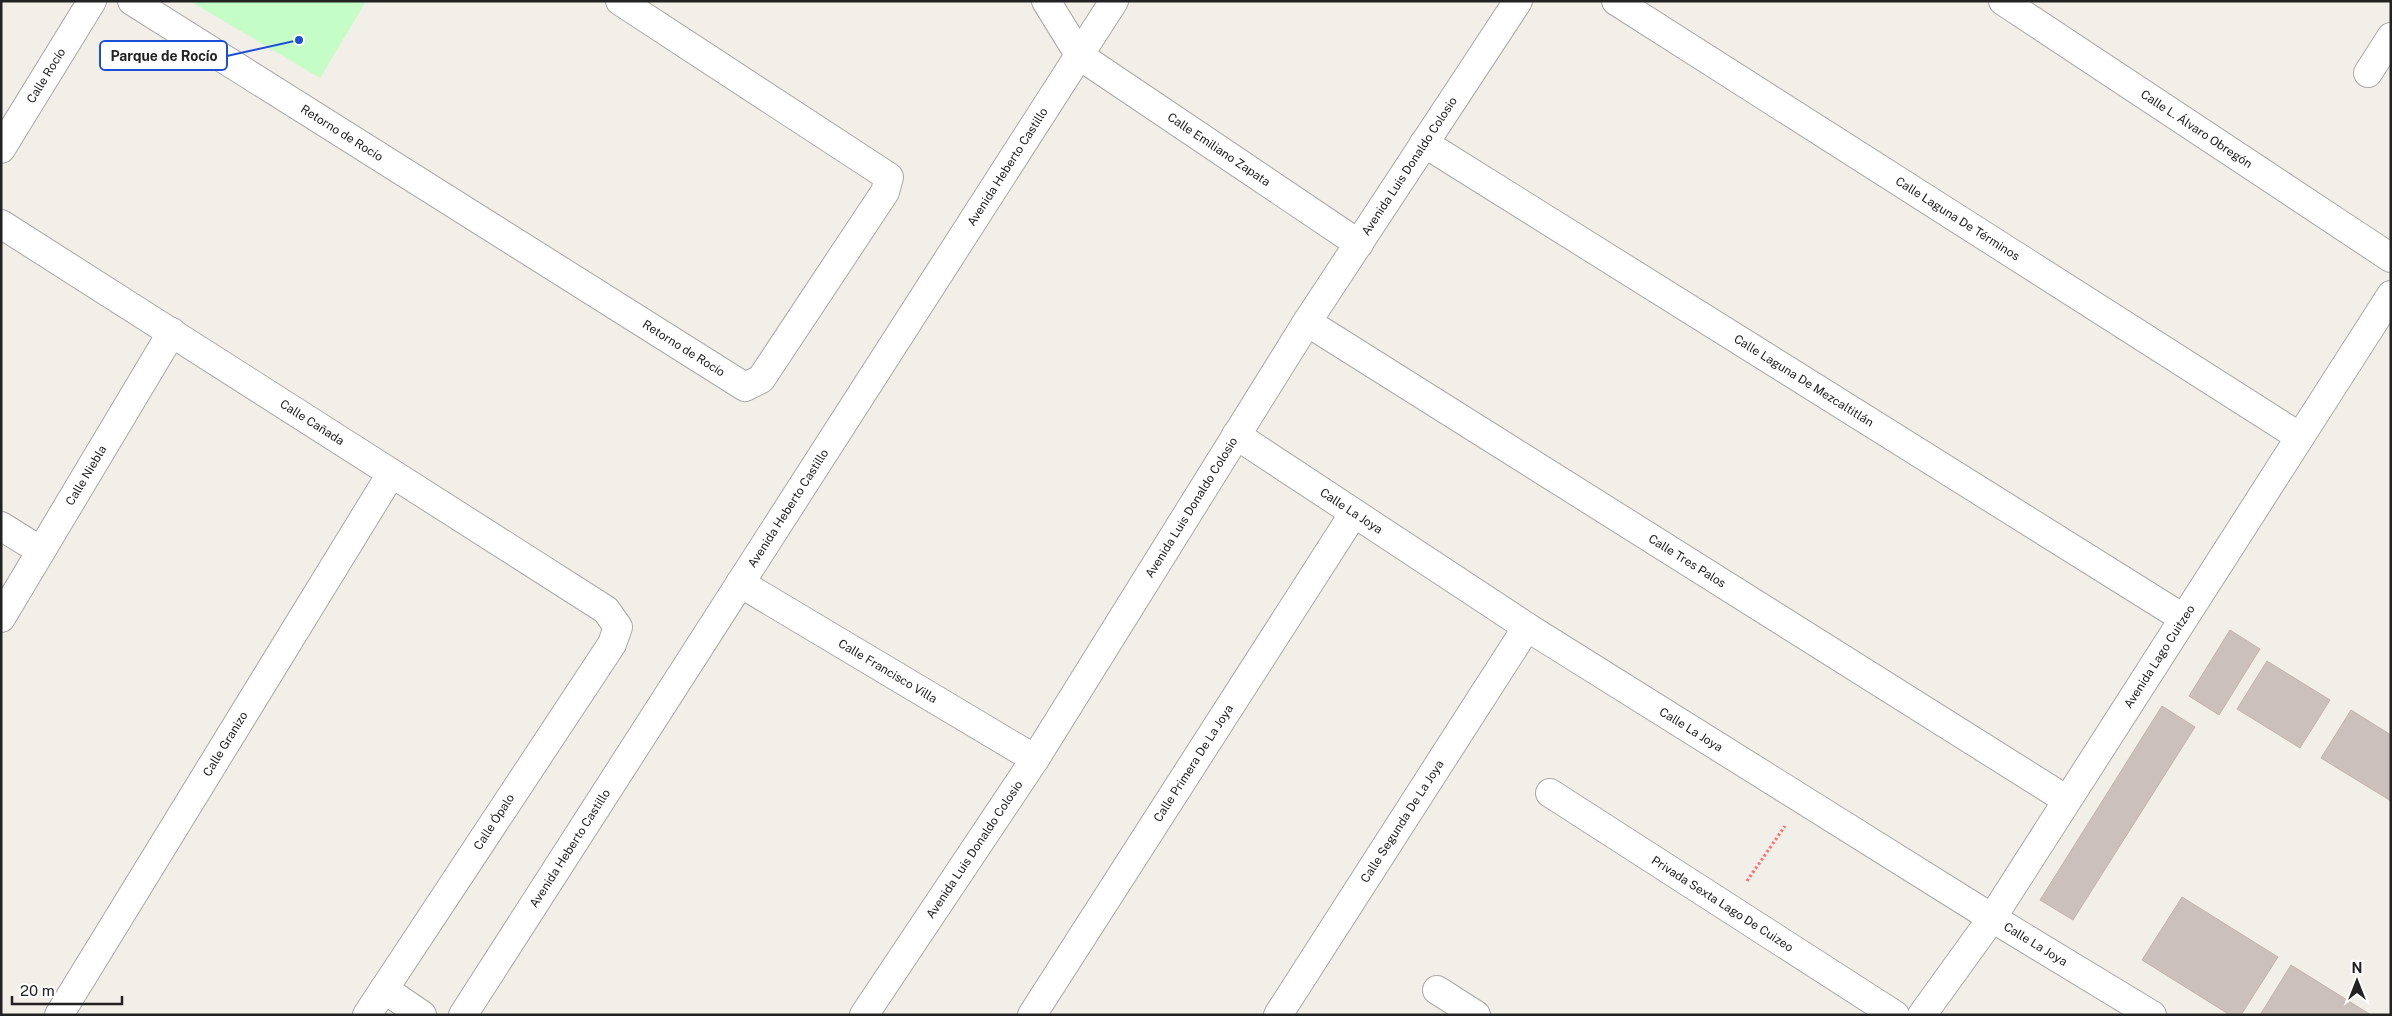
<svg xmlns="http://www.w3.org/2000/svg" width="2392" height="1016" font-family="'Public Sans',sans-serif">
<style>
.park{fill:#c4fdc5}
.building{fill:#cbc0bb;stroke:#c6b4a9}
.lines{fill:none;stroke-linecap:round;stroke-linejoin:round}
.minor-casing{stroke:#a9a9a9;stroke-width:30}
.path{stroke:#ff726d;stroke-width:3;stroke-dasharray:2.5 2.5;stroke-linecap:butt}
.minor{stroke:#fff;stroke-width:28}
.labels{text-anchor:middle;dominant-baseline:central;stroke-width:5;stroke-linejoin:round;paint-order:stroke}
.street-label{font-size:12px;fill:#222;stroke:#fff}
.leader{fill:none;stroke:#1d4ed8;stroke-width:2}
.callout-dot{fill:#1d4ed8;stroke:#fff;stroke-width:2}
.callout{fill:#fff;stroke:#1d4ed8;stroke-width:2}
.callout-label{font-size:14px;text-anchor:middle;font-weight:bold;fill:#222}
</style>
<rect width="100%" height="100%" fill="#f2eee8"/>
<!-- park -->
<path class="park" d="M190,1H366L320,78Z"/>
<!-- building -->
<path class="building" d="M2230,630L2260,649L2219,715L2189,696Z
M2267,661L2330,700L2300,748L2237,709Z
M2162,706L2195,727L2073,920L2040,900Z
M2351,710L2391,735V801L2321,758Z
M2182,897L2278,957L2241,1015H2230L2142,960Z
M2291,965L2371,1015H2260Z"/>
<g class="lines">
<!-- minor casing -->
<g class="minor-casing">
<g id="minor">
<path id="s1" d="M132,1L745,387L761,379L885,192L889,177L620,1"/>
<path id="s2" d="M1046,1L1080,56L1359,244"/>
<path id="s3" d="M1616,1L2300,437"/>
<path id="s4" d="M2003,1L2391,258"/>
<path d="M2368,73L2391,37"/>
<path id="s5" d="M1424,143L2183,618"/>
<path id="s6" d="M1,149L92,1"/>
<path id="s7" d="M1,224L606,610L618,627L612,644L367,1015"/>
<path id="s8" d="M1307,322L2067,800"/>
<path id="s9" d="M1236,435L1527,627L1992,918L2152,1015"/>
<path d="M1,526L41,551"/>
<path id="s10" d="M740,583L1035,759"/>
<path id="s11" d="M1,618L172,332"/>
<path id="s12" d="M1550,793L1895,1015"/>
<path d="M384,989L422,1015"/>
<path d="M1437,990L1476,1015"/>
<path id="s13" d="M59,1015L391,474"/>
<path id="s14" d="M463,1015L1114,1"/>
<path id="s15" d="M864,1015L1035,759L1307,322L1518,1"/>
<path id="s16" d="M1032,1015L1354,513"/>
<path id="s17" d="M1278,1015L1527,627"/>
<path id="s18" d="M1922,1015L1992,918L2391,295"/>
</g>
</g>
<!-- path -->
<path class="path" d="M1747,881L1785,826"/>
<!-- minor -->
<use href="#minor" class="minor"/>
</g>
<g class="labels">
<!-- street labels -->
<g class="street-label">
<text stroke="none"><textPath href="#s6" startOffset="86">Calle Rocío</textPath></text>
<text stroke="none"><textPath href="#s4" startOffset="232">Calle L. Álvaro Obregón</textPath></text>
<text stroke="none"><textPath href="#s1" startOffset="248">Retorno de Rocío</textPath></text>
<text stroke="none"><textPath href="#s2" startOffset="232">Calle Emiliano Zapata</textPath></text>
<text stroke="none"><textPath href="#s15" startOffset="1009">Avenida Luis Donaldo Colosio</textPath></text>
<text stroke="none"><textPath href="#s14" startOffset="1008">Avenida Heberto Castillo</textPath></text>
<text stroke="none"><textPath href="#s3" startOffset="405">Calle Laguna De Términos</textPath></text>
<text stroke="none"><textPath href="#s1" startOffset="652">Retorno de Rocío</textPath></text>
<text stroke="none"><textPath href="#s5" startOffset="448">Calle Laguna De Mezcaltitlán</textPath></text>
<text stroke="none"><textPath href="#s7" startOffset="369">Calle Cañada</textPath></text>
<text stroke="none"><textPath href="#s11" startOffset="166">Calle Niebla</textPath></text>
<text stroke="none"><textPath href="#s14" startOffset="602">Avenida Heberto Castillo</textPath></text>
<text stroke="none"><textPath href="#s15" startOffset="604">Avenida Luis Donaldo Colosio</textPath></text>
<text stroke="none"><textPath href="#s9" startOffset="138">Calle La Joya</textPath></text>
<text stroke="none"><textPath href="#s8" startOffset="449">Calle Tres Palos</textPath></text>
<text stroke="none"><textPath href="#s18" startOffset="430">Avenida Lago Cuitzeo</textPath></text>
<text stroke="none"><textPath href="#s10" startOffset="172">Calle Francisco Villa</textPath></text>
<text stroke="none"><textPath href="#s9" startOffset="542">Calle La Joya</textPath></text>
<text stroke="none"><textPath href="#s13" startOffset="318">Calle Granizo</textPath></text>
<text stroke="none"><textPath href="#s16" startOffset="299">Calle Primera De La Joya</textPath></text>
<text stroke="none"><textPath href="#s17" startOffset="230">Calle Segunda De La Joya</textPath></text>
<text transform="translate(494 822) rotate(-57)">Calle Ópalo</text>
<text stroke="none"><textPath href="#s14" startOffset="198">Avenida Heberto Castillo</textPath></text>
<text stroke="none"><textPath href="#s15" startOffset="199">Avenida Luis Donaldo Colosio</textPath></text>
<text stroke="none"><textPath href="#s12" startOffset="205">Privada Sexta Lago De Cuizeo</textPath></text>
<text stroke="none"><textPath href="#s9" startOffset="948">Calle La Joya</textPath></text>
</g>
</g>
<!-- callouts -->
<path class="leader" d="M299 40L227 56"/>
<circle class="callout-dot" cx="299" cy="40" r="5"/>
<rect class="callout" x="100" y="41" width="127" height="29" rx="5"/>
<g class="callout-label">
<text x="164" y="61">Parque de Rocío</text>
</g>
<!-- border -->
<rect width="2392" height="1016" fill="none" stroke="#222222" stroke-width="5"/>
<!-- north arrow -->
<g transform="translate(2357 981)" stroke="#ffffff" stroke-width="4" paint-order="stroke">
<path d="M0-4L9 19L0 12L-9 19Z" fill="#222222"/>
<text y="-8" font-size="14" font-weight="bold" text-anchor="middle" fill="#222222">N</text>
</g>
<!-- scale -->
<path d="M12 996v8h110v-8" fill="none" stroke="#222222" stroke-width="2.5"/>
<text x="20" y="996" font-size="15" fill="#222222" stroke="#ffffff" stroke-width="4" paint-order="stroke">20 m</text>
</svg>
